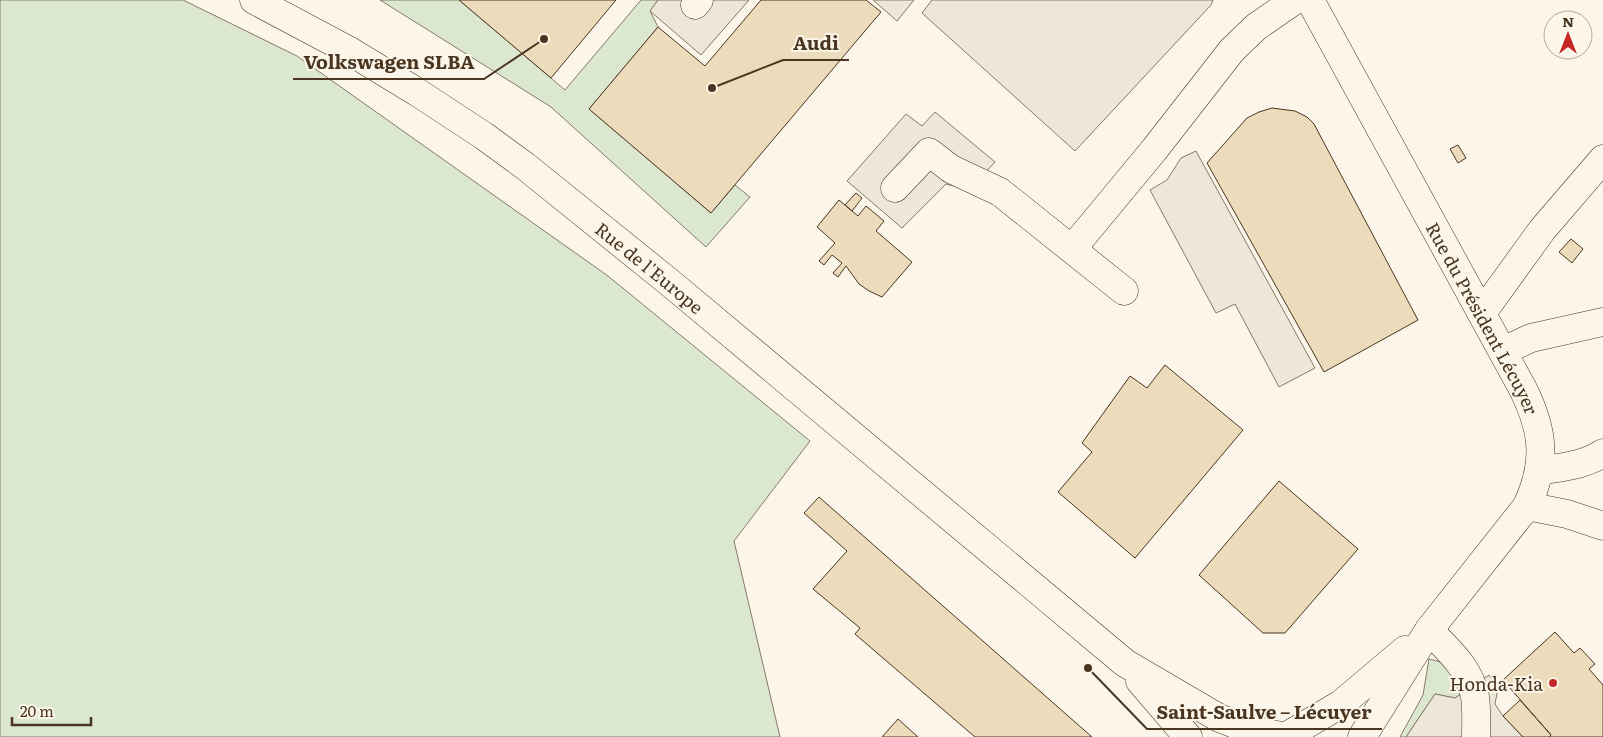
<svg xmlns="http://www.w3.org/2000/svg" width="1603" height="737" font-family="Literata,serif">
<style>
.green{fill:#dce7d0;stroke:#887966}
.parking{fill:#ede7d9;stroke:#887966}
.building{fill:#ecdcbc;stroke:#4a3520}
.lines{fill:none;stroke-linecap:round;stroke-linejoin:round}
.minor-casing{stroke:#4a3520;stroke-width:29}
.minor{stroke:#fbf6e9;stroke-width:28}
.poi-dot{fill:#c62828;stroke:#fbf6e9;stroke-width:2}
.labels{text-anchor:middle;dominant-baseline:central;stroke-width:4;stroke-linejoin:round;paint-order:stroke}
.street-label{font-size:18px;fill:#4a3520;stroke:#fbf6e9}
.poi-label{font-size:18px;fill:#4a3520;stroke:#fbf6e9;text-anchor:end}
.leader{fill:none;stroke:#4a3520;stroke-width:2}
.callout-dot{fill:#4a3520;stroke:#fbf6e9;stroke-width:2}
.callout-label{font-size:19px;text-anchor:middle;font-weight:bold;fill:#4a3520;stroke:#fbf6e9;stroke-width:4;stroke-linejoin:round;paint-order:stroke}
</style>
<rect width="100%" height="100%" fill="#fbf6e9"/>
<!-- green -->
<path class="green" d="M0,0H183L297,56L608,276L810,441L734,541L780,737H0Z
M380,0H459L565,90L641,0H658L650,11L658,27L589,109L711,213L735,185L750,197L706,247L551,107Z
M1429,659L1441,662L1467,690L1455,698L1435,694L1406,737H1400L1423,695Z"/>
<!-- parking -->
<path class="parking" d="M658,0H749L701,55L650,11Z
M873,0H914L897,21Z
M932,0H1213L1211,5L1075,151L922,13Z
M935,112L995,162L969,190L946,184L902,228L847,181L906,114L922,126Z
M1196,151L1315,368L1279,387L1235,304L1216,313L1150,190L1167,180L1181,158Z
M1489,675L1498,688L1495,704L1503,716L1523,737H1406L1435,694L1455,698Z"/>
<!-- building -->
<path class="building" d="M459,0H616L551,78Z
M761,0H866L881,12L711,213L589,109L658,27L705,66Z
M1272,108L1295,111L1307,117L1314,124L1418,320L1324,372L1207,163L1247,118L1259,112Z
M1458,145L1466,158L1458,163L1450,149Z
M856,193L862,198L852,211L845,205Z
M839,200L858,216L866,206L884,221L876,231L912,262L882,297L869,291L859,284L846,266L838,277L833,273L842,263L832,255L824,265L819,261L835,243L817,227Z
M1571,239L1583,249L1572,263L1559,252Z
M1165,365L1243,430L1135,558L1058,492L1092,452L1082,443L1130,376L1147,388Z
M1279,481L1358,549L1285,633H1263L1199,575Z
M819,497L1092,737H975L855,634L860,628L813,589L847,551L804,513Z
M1555,632L1574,653L1580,648L1595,664L1589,669L1603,685V737H1549L1551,735L1503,680Z
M1520,700L1551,735L1549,737H1523L1503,716Z
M898,719L918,737H882Z"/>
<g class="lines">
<!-- minor casing -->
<g class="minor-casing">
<g id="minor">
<path id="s1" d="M254,0L348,50L417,92L484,136L525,166L669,282L1125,663L1219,718L1248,729L1276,735"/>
<path id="s2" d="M1310,0L1523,389C1544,431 1547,463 1527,506L1429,630L1362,737"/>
<path d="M695,5L699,0"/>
<path d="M895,188L929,152L951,169L1000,192L1124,291"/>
<path d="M1072,249L1154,150L1232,50L1256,27L1295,0"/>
<path d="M1482,313L1542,230L1603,159"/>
<path d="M1503,351L1531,338L1603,322"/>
<path d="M1539,471C1560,467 1584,466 1603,453"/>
<path d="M1527,506L1567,514L1603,526"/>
<path d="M1429,630C1448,650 1470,668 1475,697C1477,710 1476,724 1476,737"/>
<path d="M1140,681L1188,737"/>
<path d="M1290,734L1341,704L1405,650"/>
</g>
</g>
<!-- minor -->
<use href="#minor" class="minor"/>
</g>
<!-- markers -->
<circle class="poi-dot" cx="1553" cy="683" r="5"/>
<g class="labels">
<!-- street labels -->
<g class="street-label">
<text stroke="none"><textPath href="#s1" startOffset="479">Rue de l'Europe</textPath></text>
<text stroke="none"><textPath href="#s2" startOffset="362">Rue du Président Lécuyer</textPath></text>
</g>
<!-- poi labels -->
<g class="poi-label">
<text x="1543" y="683">Honda-Kia</text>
</g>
</g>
<!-- callouts -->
<path class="leader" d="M712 88L783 60H849M544 39L484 79H293M1088 668L1147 729H1382"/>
<g class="callout-dot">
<circle cx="712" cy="88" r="5"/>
<circle cx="544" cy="39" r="5"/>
<circle cx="1088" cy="668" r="5"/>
</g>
<g class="callout-label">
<text x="816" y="50">Audi</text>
<text x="389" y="69">Volkswagen SLBA</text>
<text x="1264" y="719">Saint-Saulve – Lécuyer</text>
</g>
<!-- north arrow -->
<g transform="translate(1568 35)"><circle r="24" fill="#fbf6e9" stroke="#b4a999"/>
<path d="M0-4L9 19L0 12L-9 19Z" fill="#c62828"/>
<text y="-8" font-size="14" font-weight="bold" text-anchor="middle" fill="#4a3520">N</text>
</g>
<!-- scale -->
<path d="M12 717v8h79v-8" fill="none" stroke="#4a3520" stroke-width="2.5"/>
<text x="20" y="717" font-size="15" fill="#4a3520" stroke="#fbf6e9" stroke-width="4" paint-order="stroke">20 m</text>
</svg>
